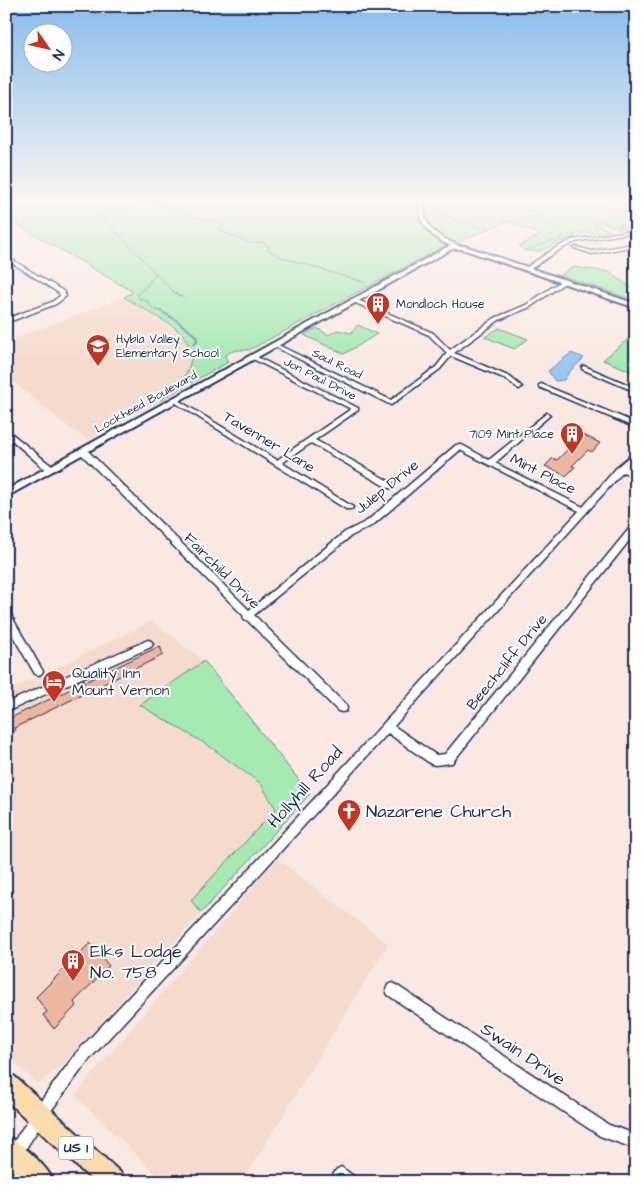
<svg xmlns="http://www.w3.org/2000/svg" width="642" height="1188" font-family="'Architects Daughter',sans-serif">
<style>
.built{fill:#f5dace}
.green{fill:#a5e9b3;stroke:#608c88}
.water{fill:#99c7f4;stroke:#678ab8}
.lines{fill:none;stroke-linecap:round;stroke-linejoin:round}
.stream-far1{stroke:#678ab8;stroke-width:1}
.stream{stroke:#678ab8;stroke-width:2}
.building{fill:#ecb69f;stroke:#1b2f5e}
.minor-casing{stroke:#1b2f5e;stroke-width:3}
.tertiary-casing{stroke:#1b2f5e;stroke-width:4}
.trunk-casing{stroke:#1b2f5e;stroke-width:4}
.minor{fill:#fff;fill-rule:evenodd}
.tertiary{fill:#fff;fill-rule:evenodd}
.trunk{fill:#fbddab;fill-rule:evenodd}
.labels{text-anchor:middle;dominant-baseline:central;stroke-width:4;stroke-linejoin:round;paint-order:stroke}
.far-poi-label{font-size:12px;fill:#1b2f5e;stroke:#fff;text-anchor:start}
.far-street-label{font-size:12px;fill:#1b2f5e;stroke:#fff}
.shield{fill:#fff;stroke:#5f6d8e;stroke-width:1}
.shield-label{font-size:14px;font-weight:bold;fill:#1b2f5e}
.street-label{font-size:15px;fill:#1b2f5e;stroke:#fff}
.poi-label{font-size:15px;fill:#1b2f5e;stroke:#fff;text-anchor:start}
.near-street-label{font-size:18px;fill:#1b2f5e;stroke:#fff}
.near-poi-label{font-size:18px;fill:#1b2f5e;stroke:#fff;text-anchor:start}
</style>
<rect width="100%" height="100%" fill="#f9e9e2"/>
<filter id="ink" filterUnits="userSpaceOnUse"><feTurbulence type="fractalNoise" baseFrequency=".02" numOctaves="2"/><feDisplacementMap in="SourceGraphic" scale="10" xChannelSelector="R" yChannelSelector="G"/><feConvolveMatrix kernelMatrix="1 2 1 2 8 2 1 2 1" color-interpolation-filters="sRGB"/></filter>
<g filter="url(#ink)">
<!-- built -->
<path class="built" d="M124,297L183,335L190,348V363L181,382L160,400L88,440L69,427L6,376V342Z
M152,621L204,661L141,705L209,746L261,785L276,809L192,899L201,913L61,1066L38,1084L6,1054V692Z
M277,859L388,944L242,1182H164L75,1095Z"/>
<!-- green -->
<path class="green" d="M6,201H598L596,203L636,215V227L617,229L624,224L616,227L602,222L607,218L594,224L610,231L575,234V237L556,243L541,251H524L519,246L541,235L508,221L456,243L446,245L249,350C240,350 232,349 225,356L228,362L160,400C176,388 192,374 191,353L185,349L189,346L183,335L174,327L124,297L133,292L6,218Z
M573,267L609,272L636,291V301L560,275Z
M358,325L377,334L344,354L304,335L317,328L328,335L337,330L351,333Z
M499,328L528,339L514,349L485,337Z
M636,332V373L603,360Z
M204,661L310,794L201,913L191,900L276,809L261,784L209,746L140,705Z"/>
<!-- water -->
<path class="water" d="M571,353L584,358L569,372L564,380L555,381L548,371Z"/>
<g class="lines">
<!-- stream-far1 -->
<path class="stream-far1" d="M86,201L177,295L183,297
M430,201L428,205L435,207L440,214L453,218V220L482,228
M595,201L636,214
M98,214L133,206L161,205L194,217L220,222L223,225L219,230L252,244L261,242L270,247L267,249L281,257L366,283
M486,228L488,229
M526,250L562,238L563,235L543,221L544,217L536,211L529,210L537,201
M156,273L146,287L137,294L139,298L146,300L152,308L164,313"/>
<!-- stream -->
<path class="stream" d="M161,311L176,320L196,336L197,342L193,344"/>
</g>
<!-- building -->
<path class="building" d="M579,433L600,443L592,452L588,450L572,466L575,467L566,476L545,466L553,458L557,460L575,442L571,440Z
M160,646L163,655L14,728L15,731L6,736V720L77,686L75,683L84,679L85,682Z
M90,943L109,966L74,1002L76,1006L54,1029L43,1015L47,1012L36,997Z"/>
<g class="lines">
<!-- minor casing -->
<g class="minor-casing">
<path id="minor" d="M420,201H424C422,226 436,236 458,245V247C443,246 425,232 420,217C419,212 419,207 420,201Z
M629,201H636V203L629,202Z
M636,230V232L575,242L559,250L529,270L524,269L555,248L572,240Z
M633,244L635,245V246L592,254L574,248L576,247L592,251Z
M6,256L63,291L66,296L65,297L56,304L6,323V319L52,302L60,296L59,293L6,259Z
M564,279L567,281L566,282L530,307L499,320L454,353L510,377L521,386L522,387L519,389L506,379L451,356L440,369L391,405L271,345L276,344L391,400L436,367L447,353L429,335L351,301V299H355L433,333L450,350L495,318L526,305Z
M251,356H255L358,408V410L315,440L394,484L395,486L394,488H388L311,443L282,463L353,507L352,509H346L171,400L174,398L176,399L277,460L351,409L251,358Z
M584,366L636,388V392L582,369V367Z
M541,384L636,423V428L539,387V385Z
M547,413L550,415L549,416L495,463L583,507L618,466L636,451V458L627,468L636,472V477L623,472L394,726L436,755L445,754L633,524L636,523V532L452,763L435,765L431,764L388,733L252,883L87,1062L45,1119L19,1159L14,1162L9,1159L6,1154L9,1149L35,1109L77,1052L244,875L579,511L460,450L373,525L351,536L254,615L346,705L347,708L346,711L342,712L338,711L247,620L244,619L243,615L80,453V449H86L249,610L345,532L367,521L456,445H462L489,460Z
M6,429L53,467V471H47L6,435Z
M6,611L9,612L41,668L43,671L41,674L38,675L35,674L6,624Z
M148,640L151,641L153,644L151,647L6,712V703Z
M393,983L609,1125L636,1134V1149L600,1136L388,995L386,990L388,985Z
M341,1167L355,1177L358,1182H337L333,1175L336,1170Z"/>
</g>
<!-- tertiary casing -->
<g class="tertiary-casing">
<path id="tertiary" d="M449,246H465L636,304V308L462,249H452L6,497V490Z"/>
</g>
<!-- trunk casing -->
<g class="trunk-casing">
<path id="trunk" d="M6,1073L14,1076L121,1173L124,1182H94L6,1100Z
M6,1136C21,1142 48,1167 54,1182H24L6,1165Z"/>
</g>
<!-- minor -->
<use href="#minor" class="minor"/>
<!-- tertiary -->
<use href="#tertiary" class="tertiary"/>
<!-- trunk -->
<use href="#trunk" class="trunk"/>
</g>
</g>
<!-- sky -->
<linearGradient id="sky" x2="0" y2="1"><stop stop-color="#88bced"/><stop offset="0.55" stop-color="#fcf5f2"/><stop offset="1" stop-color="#fcf5f2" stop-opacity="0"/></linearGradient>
<rect width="642" height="367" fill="url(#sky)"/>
<!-- icons -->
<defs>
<g id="building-pin" transform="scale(1.25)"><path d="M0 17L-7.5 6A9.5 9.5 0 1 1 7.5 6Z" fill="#c8321e" stroke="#fff"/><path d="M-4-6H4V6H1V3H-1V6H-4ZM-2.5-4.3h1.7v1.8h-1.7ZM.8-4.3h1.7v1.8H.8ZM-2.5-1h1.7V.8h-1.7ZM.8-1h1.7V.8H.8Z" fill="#fff"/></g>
<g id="school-pin" transform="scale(1.25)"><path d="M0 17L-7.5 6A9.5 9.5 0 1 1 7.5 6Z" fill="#c8321e" stroke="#fff"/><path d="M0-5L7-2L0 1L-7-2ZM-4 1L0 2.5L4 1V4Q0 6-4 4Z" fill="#fff"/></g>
<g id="hotel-pin" transform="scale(1.25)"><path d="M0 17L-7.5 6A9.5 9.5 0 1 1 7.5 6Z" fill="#c8321e" stroke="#fff"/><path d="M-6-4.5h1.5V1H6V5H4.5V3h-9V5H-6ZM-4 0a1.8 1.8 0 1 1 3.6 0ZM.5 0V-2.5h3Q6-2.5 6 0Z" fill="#fff"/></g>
<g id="church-pin" transform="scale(1.25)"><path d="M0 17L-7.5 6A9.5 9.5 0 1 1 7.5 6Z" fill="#c8321e" stroke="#fff"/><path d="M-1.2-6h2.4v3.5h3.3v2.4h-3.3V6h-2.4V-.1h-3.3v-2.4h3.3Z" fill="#fff"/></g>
</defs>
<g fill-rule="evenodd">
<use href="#building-pin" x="378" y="304"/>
<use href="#school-pin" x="98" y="346"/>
<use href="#building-pin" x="572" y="434"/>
<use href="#hotel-pin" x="54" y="682"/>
<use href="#church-pin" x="349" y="811"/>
<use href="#building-pin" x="73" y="961"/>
</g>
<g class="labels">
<!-- far-poi labels -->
<g class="far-poi-label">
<text x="396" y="304">Mondloch House</text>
<text x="116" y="339">Hybla Valley<tspan x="116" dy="14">Elementary School</tspan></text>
<text x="554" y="434" text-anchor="end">7109 Mint Place</text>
</g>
<!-- far-street labels -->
<g class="far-street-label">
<text transform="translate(337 364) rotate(26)">Saul Road</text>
<text transform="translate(320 379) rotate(27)">Jon Paul Drive</text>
<text transform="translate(146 402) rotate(-29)">Lockheed Boulevard</text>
</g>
<!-- shield labels -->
<rect class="shield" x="58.5" y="1136.5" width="35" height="23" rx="4"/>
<g class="shield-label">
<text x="76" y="1148">US 1</text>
</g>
<!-- street labels -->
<g class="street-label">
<text transform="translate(269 442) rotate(31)">Tavenner Lane</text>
<text transform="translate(543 474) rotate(27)">Mint Place</text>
<text transform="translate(387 487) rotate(-39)">Julep Drive</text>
<text transform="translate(222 571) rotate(45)">Fairchild Drive</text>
<text transform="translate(507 662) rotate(-51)">Beechcliff Drive</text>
</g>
<!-- poi labels -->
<g class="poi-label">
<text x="72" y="673">Quality Inn<tspan x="72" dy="17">Mount Vernon</tspan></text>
</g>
<!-- near-street labels -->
<g class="near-street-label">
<text transform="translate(305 787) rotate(-48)">Hollyhill Road</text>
<text transform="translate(523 1054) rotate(34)">Swain Drive</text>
</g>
<!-- near-poi labels -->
<g class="near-poi-label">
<text x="366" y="811">Nazarene Church</text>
<text x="90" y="951">Elks Lodge<tspan x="90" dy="21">No. 758</tspan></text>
</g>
</g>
<!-- margin -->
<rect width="642" height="1188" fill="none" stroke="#fff" stroke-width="25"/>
<rect x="12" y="12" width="617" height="1163" fill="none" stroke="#1b2f5e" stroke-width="2" filter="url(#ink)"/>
<!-- north arrow -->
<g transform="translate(48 48) rotate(124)"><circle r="24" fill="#ffffff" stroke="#a4acbf"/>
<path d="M0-4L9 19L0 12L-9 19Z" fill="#c8321e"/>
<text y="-8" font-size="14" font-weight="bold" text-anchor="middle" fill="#1b2f5e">N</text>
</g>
</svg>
